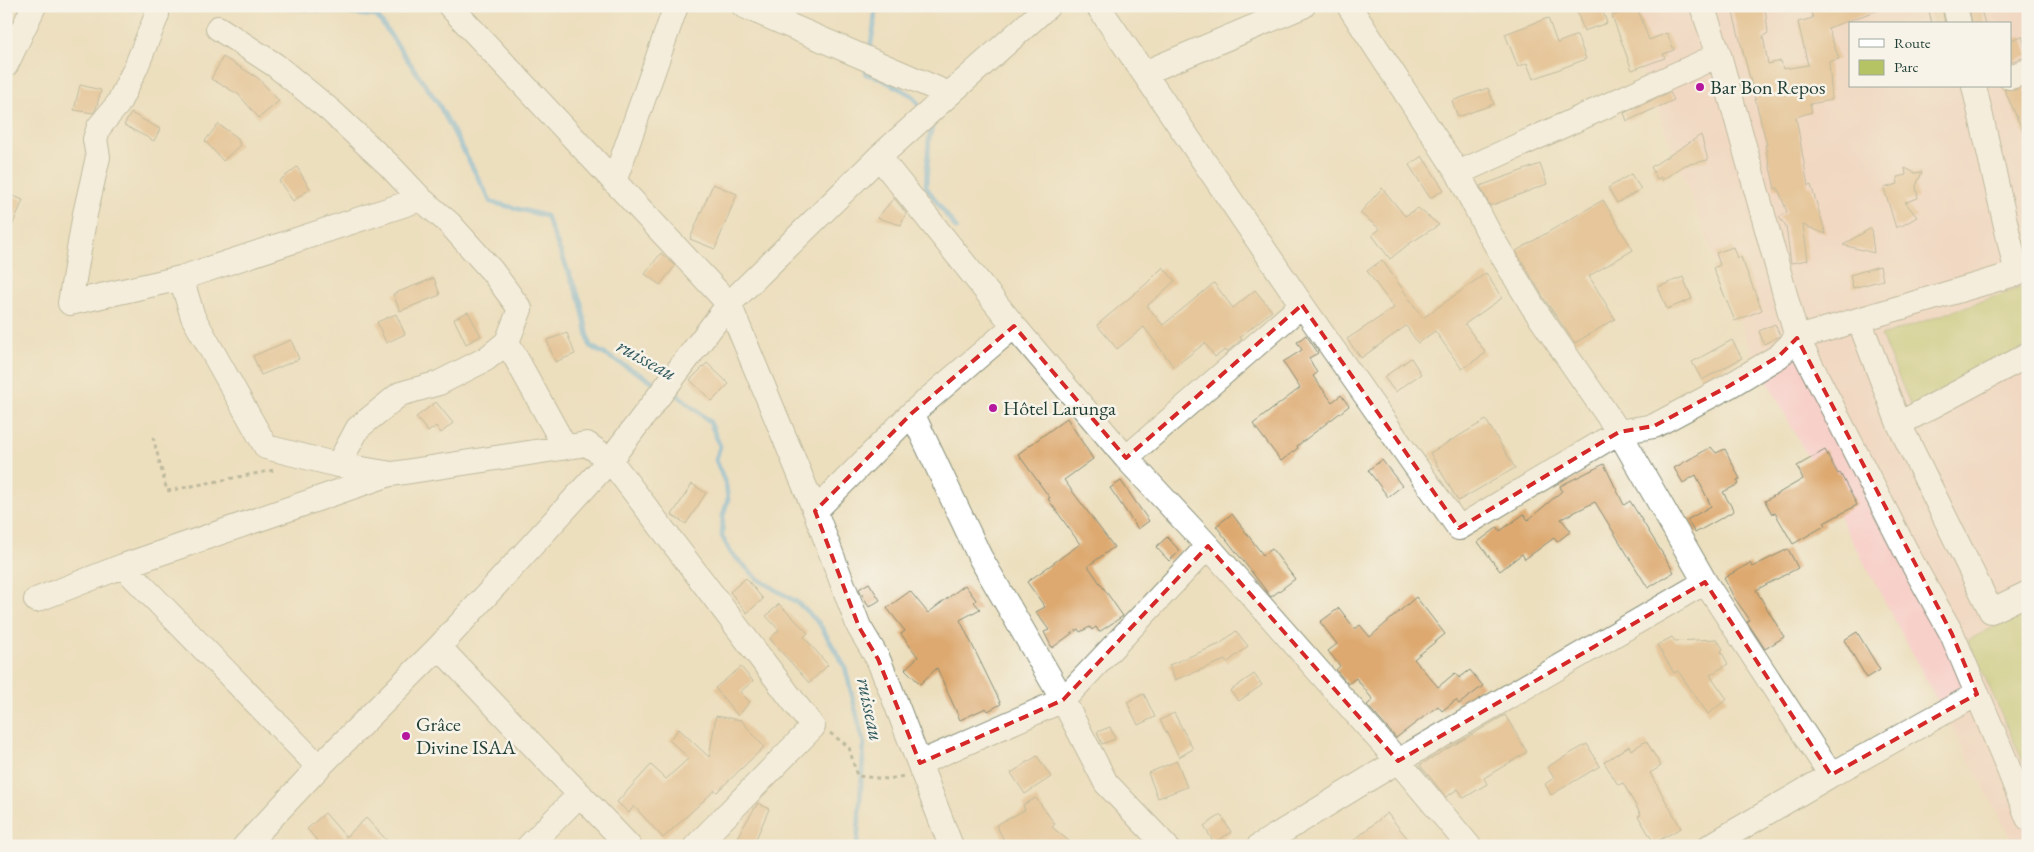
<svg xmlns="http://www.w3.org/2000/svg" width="2034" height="852" font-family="'EB Garamond',serif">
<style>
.built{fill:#f7d0c9;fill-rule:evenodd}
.green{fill:#b6c365;stroke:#6a804c}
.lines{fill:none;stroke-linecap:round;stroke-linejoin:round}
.stream{stroke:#63aedc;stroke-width:5}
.building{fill:#dda96f}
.minor-casing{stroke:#868e79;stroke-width:26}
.path{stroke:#868e79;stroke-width:3;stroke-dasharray:4 4;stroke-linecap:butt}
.minor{stroke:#fff;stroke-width:24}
.marked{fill:none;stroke:#d62828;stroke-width:4;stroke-dasharray:10 6;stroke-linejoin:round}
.poi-dot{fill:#b5179e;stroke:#f7f3e8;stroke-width:2}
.labels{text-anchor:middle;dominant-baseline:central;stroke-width:5;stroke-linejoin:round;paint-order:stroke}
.poi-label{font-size:20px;fill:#1f3d34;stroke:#f7f3e8;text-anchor:start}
.water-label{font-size:21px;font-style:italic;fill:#30595e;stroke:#f7f3e8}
</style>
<rect width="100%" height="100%" fill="#f7f3e8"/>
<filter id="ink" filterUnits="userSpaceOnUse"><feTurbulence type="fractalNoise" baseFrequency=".02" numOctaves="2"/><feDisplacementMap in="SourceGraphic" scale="10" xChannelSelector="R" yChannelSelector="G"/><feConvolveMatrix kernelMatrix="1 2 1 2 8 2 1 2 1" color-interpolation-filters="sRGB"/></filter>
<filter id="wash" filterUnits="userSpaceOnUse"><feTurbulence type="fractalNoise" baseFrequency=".0096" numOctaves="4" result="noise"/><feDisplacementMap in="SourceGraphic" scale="20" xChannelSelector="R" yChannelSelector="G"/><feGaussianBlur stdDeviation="1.12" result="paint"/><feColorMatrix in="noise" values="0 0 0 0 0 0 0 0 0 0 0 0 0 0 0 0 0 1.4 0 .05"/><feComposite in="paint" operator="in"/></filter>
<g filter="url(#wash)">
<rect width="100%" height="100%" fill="#ecdfbe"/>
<!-- built -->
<path class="built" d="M1617,6H2028V846H2015L1750,349ZM1850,24H2010V86H1850Z"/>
<!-- green -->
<path class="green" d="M2028,285V346L1911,406L1881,336Z
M2028,610V773L1968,640Z"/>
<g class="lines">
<!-- stream -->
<path class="stream" d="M276,6L377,16L438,103L491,202L546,216L581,303L590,346L659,385
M869,54L874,26L875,6
M867,65L866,74L878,77L913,96L922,111
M928,120L932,127L929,138L926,187L956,228
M671,391L678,395L710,422L720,446L716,460L726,485L728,499L723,516L722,536L731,553L758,579L798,603L819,623L845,667L864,744L857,846"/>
</g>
<g id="blocks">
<!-- building -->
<path class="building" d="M1575,6H1601L1607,23L1584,31Z
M1743,6H1765L1768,33L1763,36L1768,64L1781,61L1783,69L1808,65L1798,22L1813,18L1809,6H1884V8L1828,28L1839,59L1829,62L1832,100L1810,104L1812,112L1796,117L1808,186L1811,185L1826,234L1803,225L1808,260L1791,263L1786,227L1779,217L1787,212L1778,188L1775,189L1765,145H1767L1732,9Z
M1928,6H1942L1945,24H1932Z
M1969,6H1980L1985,24H1972Z
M1637,7L1649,40L1667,33L1674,50L1663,54L1665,58L1632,70L1612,16Z
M1548,18L1557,43L1577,35L1586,59L1533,79L1527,63L1518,67L1505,34Z
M2022,36L2028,56L2010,62V40Z
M223,57L258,78L279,101L259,118L238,94L211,79Z
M80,85L101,90L96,109L93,113L74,110Z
M2026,86L2025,88L2028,95V142L2004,89L2014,90Z
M1488,88L1494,104L1458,117L1452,101Z
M1670,92L1674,100L1627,121L1624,113Z
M131,113L160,129L154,141L124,125Z
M218,124L237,137L240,145L223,161L205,141Z
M1701,135L1708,160L1685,165L1662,180L1661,177L1657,179L1651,167Z
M1422,156L1444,190L1430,198L1409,165Z
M1540,164L1547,184L1490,206L1480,186Z
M297,167L310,189L293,201L279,181Z
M1905,168L1915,173L1922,172L1916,186L1918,198L1909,201L1907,203V201L1905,202L1917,217L1900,227L1899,225L1896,228L1884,188L1898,184L1897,177L1906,175Z
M1631,174L1641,189L1617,203L1608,188Z
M713,184L737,194L715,249L690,239Z
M1382,188L1405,216L1418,208L1439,225L1410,243L1390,259L1372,235L1380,229L1360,213Z
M6,193L23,200L7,238H6Z
M894,198L906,213L901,225L877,218Z
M1603,200L1633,250L1589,276L1615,319L1575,343L1545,300L1516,251Z
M1871,228L1874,253L1843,245Z
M1733,247L1737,258L1741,257L1762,310L1735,321L1713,268L1720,265L1716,253Z
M661,253L675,266L660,285L645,274Z
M1382,260L1423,318L1486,273L1502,298L1465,324L1486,353L1462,369L1435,331L1418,343L1406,326L1361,358L1347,339L1394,308L1367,271Z
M1880,266L1883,280L1853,288L1850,275Z
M1163,267L1175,281L1147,306L1163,325L1214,283L1233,308L1255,290L1272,311L1240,337L1242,339L1227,352L1225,350L1215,357L1205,343L1174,367L1144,327L1117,349L1097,325L1146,284Z
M1683,277L1692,299L1667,309L1658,287Z
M434,278L440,295L400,311L393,294Z
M468,312L481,336L466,344L454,319Z
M396,314L405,334L386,343L377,322Z
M1775,324L1780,336L1764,344L1759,331Z
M567,333L575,354L555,362L547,340Z
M1306,335L1318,353L1309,358L1317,373L1313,376L1332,402L1341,395L1349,406L1297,446L1298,448L1281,461L1253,424L1300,388L1283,362L1302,350L1297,342Z
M291,340L299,359L261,375L253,356Z
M1732,340L1742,358L1702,380L1692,362Z
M1411,358L1421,374L1395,392L1384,377Z
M707,363L729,384L712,401L690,380Z
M436,402L453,423L441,433L436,426L428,432L416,417Z
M1067,418L1093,459L1064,480L1114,547L1088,566L1123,616L1099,632L1096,627L1092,630L1090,627L1080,632L1078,629L1052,648L1044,632L1049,630L1036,612L1045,607L1027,582L1080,544L1048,499L1050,498L1018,454Z
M1486,420L1515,468L1458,501L1430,453Z
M1711,447L1716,453L1725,449L1740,479L1737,480L1739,484L1723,492L1734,511L1695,533L1687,520L1711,506L1696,475L1683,483L1674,468Z
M1825,450L1838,474L1840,473L1857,505L1824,523L1826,525L1793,544L1775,513L1772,514L1765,501L1803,479L1797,466Z
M1382,460L1402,486L1388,497L1368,470Z
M1604,464L1624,505L1630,501L1674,572L1648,588L1595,502L1561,519L1571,531L1557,542L1554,538L1525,559L1522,554L1500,571L1478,542L1498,527L1500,531L1524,514L1528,520L1562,491L1560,486Z
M1121,481L1149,521L1138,529L1110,488Z
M692,484L706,493L686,524L672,515Z
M1232,514L1263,555L1272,549L1295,579L1271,597L1216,526Z
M1167,537L1180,551L1169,561L1156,547Z
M1788,549L1798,568L1756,590L1784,637L1765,649L1747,622L1750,620L1733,596L1724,578L1750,563L1752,567Z
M746,578L763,599L747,613L730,592Z
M869,583L880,600L869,607L859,589Z
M965,585L976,600L974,602L980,609L960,620L1001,704L988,711L986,708L960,720L937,668L920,684L905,669L918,657L901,634L905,631L887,608L910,591L928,613Z
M1416,597L1445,634L1414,659L1438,687L1455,673L1459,678L1470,670L1483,686L1459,704L1456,700L1442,711L1438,706L1396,738L1367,705L1373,700L1356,678L1348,684L1336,670L1340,666L1328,651L1337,644L1320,622L1339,608L1355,629L1360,625L1370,637Z
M779,604L808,633L804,637L828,665L809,683L770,639L779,630L766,616Z
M1236,631L1248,646L1227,663L1225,660L1175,680L1169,665L1220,644Z
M1857,632L1880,670L1867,678L1844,640Z
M1672,637L1675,641L1717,639L1723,649L1721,651L1728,664L1710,675L1727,699L1708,714L1678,671L1674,673L1657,645Z
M741,667L753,681L740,692L750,702L738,716L715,688Z
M1254,674L1262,685L1239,701L1230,691Z
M1144,694L1155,717L1138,725L1127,702Z
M1174,713L1193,749L1179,757L1160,720Z
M1505,715L1527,752L1484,778L1487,784L1464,798L1458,789L1446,797L1420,765Z
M716,716L741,720L764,747L717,792L715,790L663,838L634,806L629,813L617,802L651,765L666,779L689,758L669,740L679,729L709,757Z
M1110,727L1115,739L1102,744L1097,732Z
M1646,741L1661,766L1650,773L1681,828L1654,843L1638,816L1641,815L1623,783L1618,785L1604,762L1629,746L1631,750Z
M1587,744L1600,766L1551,795L1545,784L1554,778L1547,767Z
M1037,756L1051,777L1025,794L1011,773Z
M1177,761L1187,787L1158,798L1148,773Z
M1036,798L1055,824L1052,827L1075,846H1007L996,825L1025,810L1023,805Z
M758,803L769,809L753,846H735L740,832Z
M325,813L346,837L366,818L392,846H322L307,829Z
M1387,813L1408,839L1400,846H1347Z
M1221,815L1231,832L1214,843L1204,826Z"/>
</g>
</g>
<g filter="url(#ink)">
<use href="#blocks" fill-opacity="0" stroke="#868e79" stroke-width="1"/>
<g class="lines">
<!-- minor casing -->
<g class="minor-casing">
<path id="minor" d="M156,6L157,15L136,67L118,104L99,127L95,139L98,157L85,214L70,303L181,278
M450,6L729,304L815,511L859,627L878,659L890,688L951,846
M744,6L949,94
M1098,6L1302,305L1459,528L1619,432L1705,582L1398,761L1259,846
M1349,6L1458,173
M1702,6L1719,55L1797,338L1910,559L1952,634L2005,760L2028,818
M1955,6L1959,24
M218,28L275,65L331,111L389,165L421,199L449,223L492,271L520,309L507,342L565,447
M1719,55L1458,173L1489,233L1533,307L1619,432L1654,426L1729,386L1779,356L1797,338L2028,270
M6,65L34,6
M1144,73L1303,6
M2010,77L2028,71
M1974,86L2017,274
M879,157L1014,326L1126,458L1208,546L1398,761L1469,846
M614,182L676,6
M421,199L181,278L193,317L266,447L338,465L392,474L587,444L610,460L813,727L696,846
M1859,320L1899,424L1991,611L2028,593
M912,413L980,557L1063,700L1106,783L1166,846
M1899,424L2028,355
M1126,458L1302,305
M338,465L358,428L400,394L439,383L486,359L507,342
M815,511L912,413L1014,326
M123,566L390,474
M1705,582L1831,775
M36,600L123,566L319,767
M439,647L629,846
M920,763L1063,700L1208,546
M245,846L319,767L439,647L610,460L729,304L879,157L1048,6
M529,846L580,794
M1710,846L1831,775L1977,694"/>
</g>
<!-- path -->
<path class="path" d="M153,437L167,491L274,470
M830,733L849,747L857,776L888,779L904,776"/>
<!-- minor -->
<use href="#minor" class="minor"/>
</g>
</g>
<!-- marked area -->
<path d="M0 0H2034V852H0ZM1302,305L1459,528L1619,432L1654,426L1729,386L1779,356L1797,338L1952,634L1977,694L1831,775L1705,582L1398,761L1208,546L1063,700L920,763L878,659L859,627L815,511L912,413L1014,326L1126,458Z" fill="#ecdfbe" fill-opacity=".55" fill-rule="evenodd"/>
<path class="marked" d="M1302,305L1459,528L1619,432L1654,426L1729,386L1779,356L1797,338L1952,634L1977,694L1831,775L1705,582L1398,761L1208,546L1063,700L920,763L878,659L859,627L815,511L912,413L1014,326L1126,458Z"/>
<!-- markers -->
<g class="poi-dot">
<circle cx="1700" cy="87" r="5"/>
<circle cx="993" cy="408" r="5"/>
<circle cx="406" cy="736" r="5"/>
</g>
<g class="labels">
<!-- poi labels -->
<g class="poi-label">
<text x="1710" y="87">Bar Bon Repos</text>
<text x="1003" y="408">Hôtel Larunga</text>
<text x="416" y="724">Grâce<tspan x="416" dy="23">Divine ISAA</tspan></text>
</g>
<!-- water labels -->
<g class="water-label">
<text transform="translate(647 359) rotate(29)">ruisseau</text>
<text transform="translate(871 709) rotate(78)">ruisseau</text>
</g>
</g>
<!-- margin -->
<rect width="2034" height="852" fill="none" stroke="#f7f3e8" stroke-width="25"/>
<!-- legend -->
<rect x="1849" y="22" width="162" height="65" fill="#f7f3e8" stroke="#a1aaa0"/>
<rect x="1859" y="39" width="25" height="8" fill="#ffffff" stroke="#a1aaa0"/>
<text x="1894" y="48" font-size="15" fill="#1f3d34">Route</text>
<rect x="1859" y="60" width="25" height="15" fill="#b6c365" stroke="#a1aaa0"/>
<text x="1894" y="72" font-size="15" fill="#1f3d34">Parc</text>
</svg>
